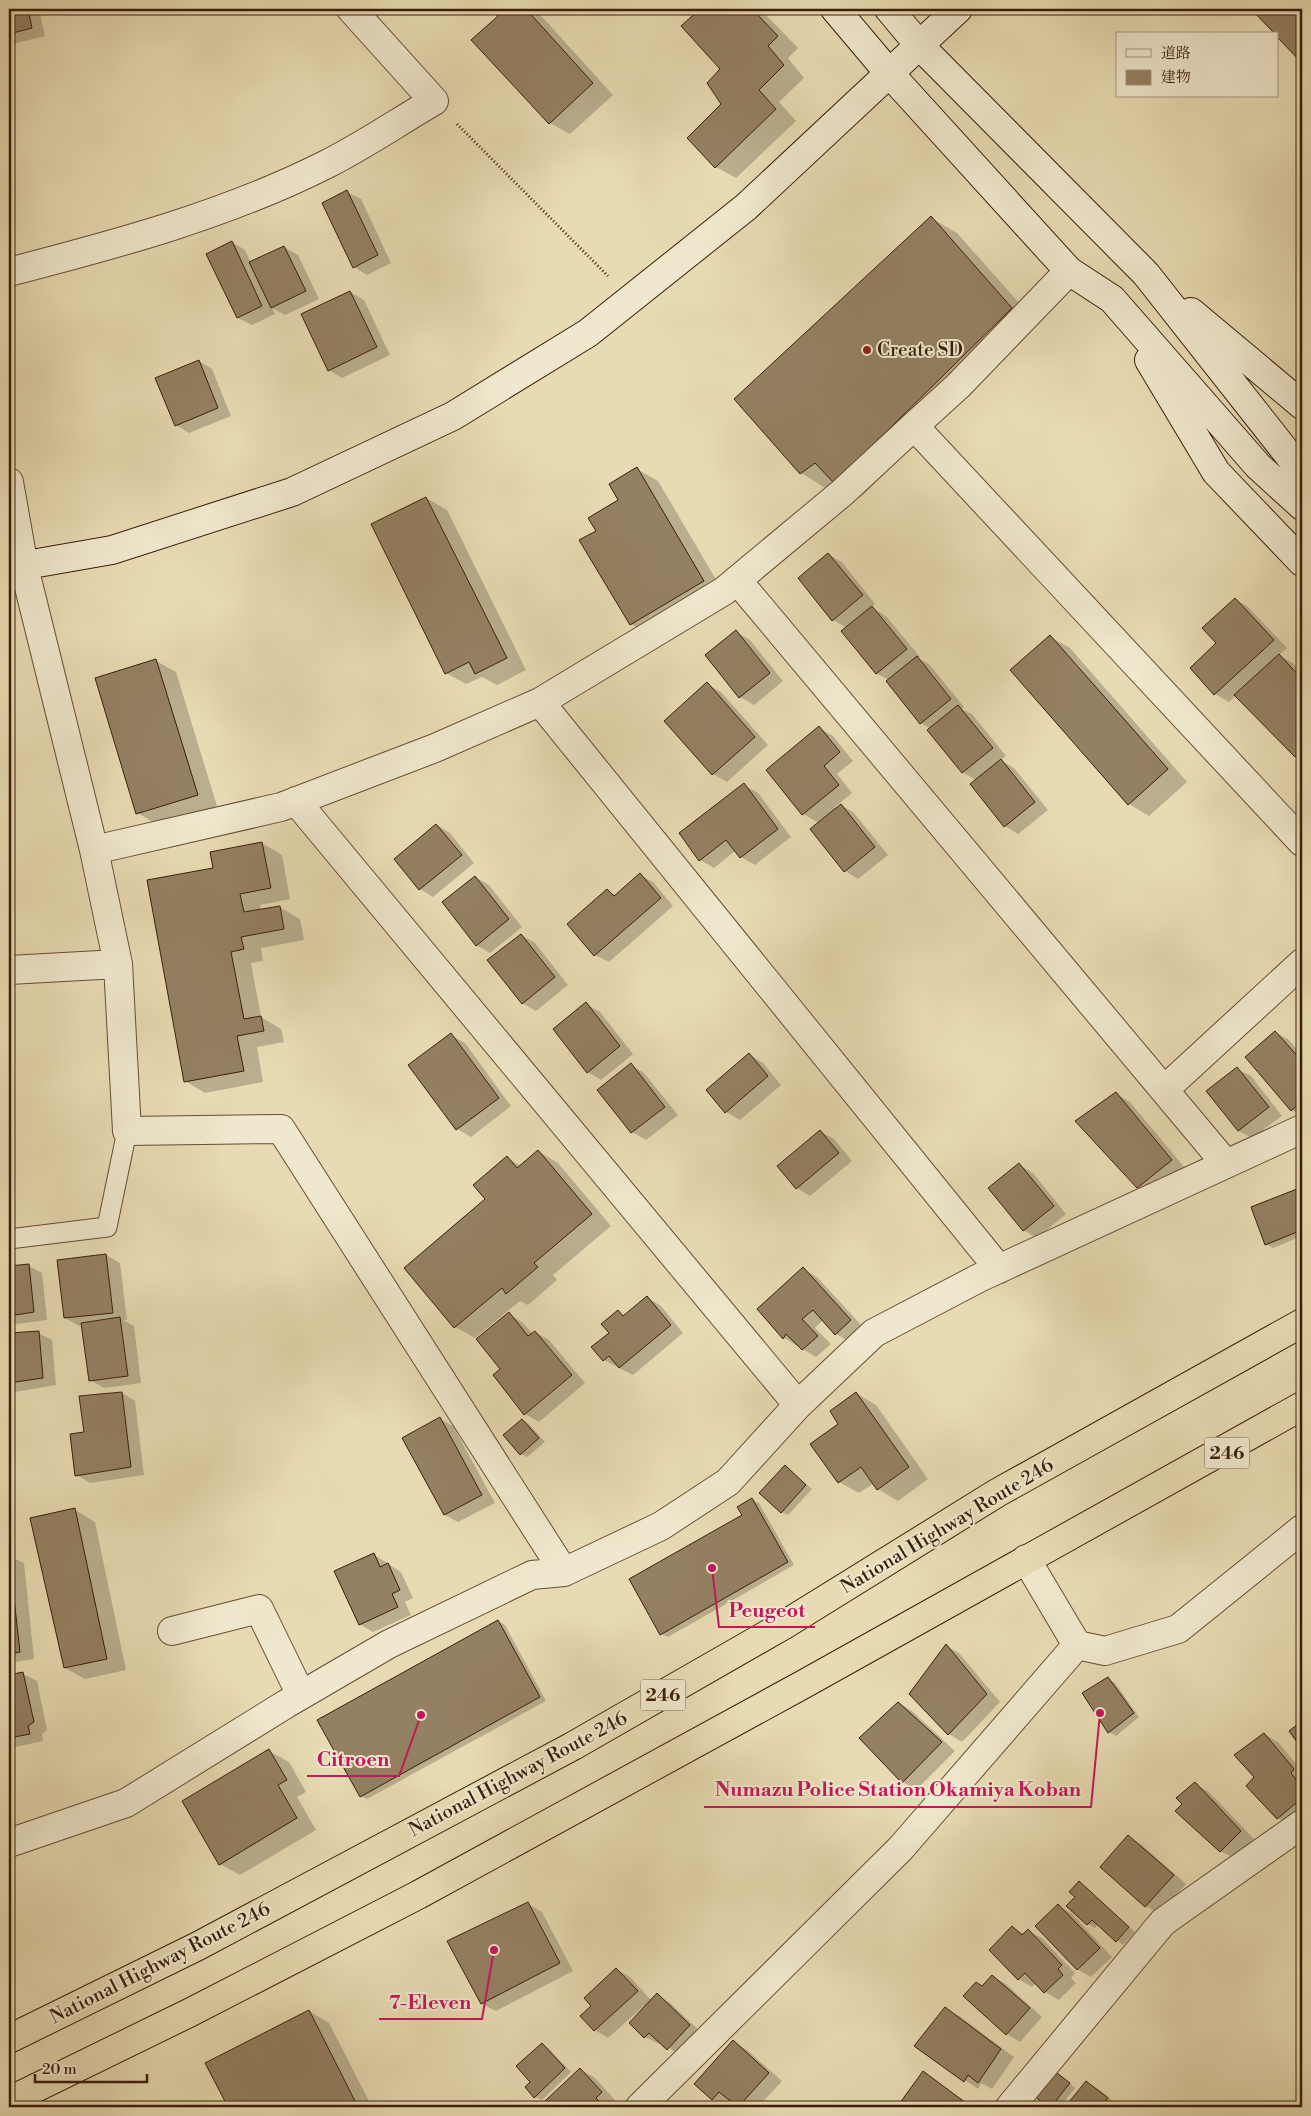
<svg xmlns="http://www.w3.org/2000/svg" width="1311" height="2116" font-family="'Libre Bodoni','Noto Serif JP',serif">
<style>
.shadow{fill:#0003}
.building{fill:#948062;stroke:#3a1e0a}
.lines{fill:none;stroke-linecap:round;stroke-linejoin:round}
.lane-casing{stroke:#664d34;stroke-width:21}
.street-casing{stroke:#664d34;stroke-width:30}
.secondary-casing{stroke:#3a1e0a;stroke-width:30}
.highway-casing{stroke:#3a1e0a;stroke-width:30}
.path{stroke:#3a1e0a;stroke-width:3;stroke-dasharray:1 2.5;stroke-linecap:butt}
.lane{stroke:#f0e8ce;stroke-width:19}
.street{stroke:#f0e8ce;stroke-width:28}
.secondary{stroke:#f0e8ce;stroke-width:28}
.highway{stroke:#e8dbb3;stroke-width:28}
.poi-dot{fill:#8f2418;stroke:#f0e8ce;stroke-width:2}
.labels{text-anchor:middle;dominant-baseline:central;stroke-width:4;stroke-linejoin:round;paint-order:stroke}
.shield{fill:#f0e8ce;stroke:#715b45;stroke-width:1}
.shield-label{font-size:18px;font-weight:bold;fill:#3a1e0a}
.poi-label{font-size:19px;fill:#3a1e0a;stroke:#f0e8ce;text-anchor:start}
.street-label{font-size:19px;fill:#3a1e0a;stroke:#f0e8ce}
.leader{fill:none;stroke:#c2185b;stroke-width:2}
.callout-dot{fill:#c2185b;stroke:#f0e8ce;stroke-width:2}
.callout-label{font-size:20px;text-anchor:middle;font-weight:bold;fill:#c2185b;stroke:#f0e8ce;stroke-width:4;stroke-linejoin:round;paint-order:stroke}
</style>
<rect width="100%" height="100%" fill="#e8dbb3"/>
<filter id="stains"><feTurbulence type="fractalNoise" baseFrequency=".004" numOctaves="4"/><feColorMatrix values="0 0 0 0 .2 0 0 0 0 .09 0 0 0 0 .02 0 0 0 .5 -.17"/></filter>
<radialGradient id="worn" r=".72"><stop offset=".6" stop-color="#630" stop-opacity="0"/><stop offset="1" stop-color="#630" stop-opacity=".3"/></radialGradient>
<!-- shadow -->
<path class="shadow" d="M9,9H39L45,36L9,45Z
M490,9H535L613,95L570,134L550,123L500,16Z
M702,9H760L798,48L788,58L804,78L779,102L796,121L736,178L716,167L722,104L721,69L683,26Z
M1248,9H1302V61L1257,14Z
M347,192L361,199L391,263L367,275L354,267Z
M931,218L957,233L1037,323L861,497L835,482L827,489L801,473L736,399Z
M232,242L245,250L251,263L284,247L298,255L319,299L285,315L272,308L275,314L252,325L238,318L207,254Z
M350,292L364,300L390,355L342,378L329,370Z
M199,361L212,369L231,416L189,433L176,425Z
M637,469L658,481L724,593L651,636L631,624L598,531L620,500Z
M426,498L447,510L526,670L497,685L482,677L466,684L446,673Z
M828,554L842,562L875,604L871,607L886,616L920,657L918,658L930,665L964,707L962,709L972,714L1006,756L1000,760L1014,768L1048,810L1018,834L1005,826L976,780L962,772L931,729L921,723L889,680L876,673L847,628L833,620Z
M1235,599L1248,607L1287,648L1279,655L1293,663L1302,674V760L1295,756L1236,695L1229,702L1215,694L1191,669L1218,643Z
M736,632L750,640L783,681L754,705L740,697L707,655Z
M1050,637L1070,648L1187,782L1149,816L1129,804Z
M156,661L176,672L217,806L158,825L138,813Z
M707,684L721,692L768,745L727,782L713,774Z
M819,728L833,736L853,761L837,774L852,793L835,807L836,809L841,805L854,813L888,855L858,879L845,871L819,823L803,814L767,770Z
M744,785L758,793L791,837L755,865L741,857L736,850L714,868L700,860Z
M437,825L450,833L474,863L433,897L420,889Z
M262,843L282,855L290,899L260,905L261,910L279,907L300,919L304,940L261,948L263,961L251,963L261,1017L281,1029L284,1042L257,1047L263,1082L205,1093L185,1081L215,869Z
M640,875L653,882L673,906L609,962L595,955L607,890L616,896Z
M475,877L489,885L522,927L490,953L476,945Z
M521,935L535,943L568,985L536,1011L522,1003Z
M586,1004L600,1012L633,1054L601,1080L588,1072Z
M1275,1032L1289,1040L1302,1055V1116L1292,1110L1247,1058Z
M451,1035L465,1043L511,1106L471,1137L457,1129Z
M750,1055L763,1063L781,1085L740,1120L726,1112Z
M631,1065L644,1073L678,1115L646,1140L632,1132L599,1090Z
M1237,1069L1251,1076L1282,1116L1252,1138L1239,1131L1208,1092Z
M1116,1094L1130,1102L1185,1168L1152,1195L1138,1187Z
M820,1131L834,1139L852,1161L810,1196L797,1188Z
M538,1151L558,1163L611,1226L553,1275L557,1280L528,1305L520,1301L475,1338L455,1327L487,1199L507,1158L521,1166Z
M1019,1165L1033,1173L1066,1214L1037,1238L1023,1230Z
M1302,1188V1236L1273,1248L1266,1244L1253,1208Z
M106,1255L120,1263L127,1320H123L134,1326L141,1383L104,1388L90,1380L82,1325L79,1326L65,1318Z
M29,1266L42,1273L47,1320L9,1325V1267Z
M803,1269L817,1277L864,1328L850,1342L836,1334L823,1320L815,1328L831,1344L816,1357L784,1338L759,1309Z
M648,1298L661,1306L683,1333L633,1375L604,1360L618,1312L626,1316Z
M509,1314L522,1322L533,1334L535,1332L549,1340L585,1383L539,1422L525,1414L494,1375L502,1369Z
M38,1333L52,1340L56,1385L9,1393V1335Z
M122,1393L135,1401L144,1475L90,1483L77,1475L86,1433Z
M856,1393L876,1405L928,1479L898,1501L878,1489L874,1483L859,1493L839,1482L840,1424Z
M440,1419L453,1426L495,1503L458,1522L445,1515Z
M523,1420L529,1424L545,1442L527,1457L521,1454Z
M785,1466L812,1489L788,1515L782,1512Z
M752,1500L759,1503L794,1565L668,1637L661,1634L744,1515Z
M75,1510L95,1522L126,1670L85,1679L65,1668Z
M373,1554L401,1572L413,1598L405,1602L411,1615L373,1632L359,1624Z
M9,1556L24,1563L34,1659L9,1663Z
M498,1621L505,1625L546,1701L367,1799L361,1796Z
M946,1646L959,1653L1000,1702L962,1742L949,1734L910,1694Z
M23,1674L37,1681L47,1730L42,1734L43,1741L15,1747L9,1744V1677Z
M1108,1679L1115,1683L1139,1717L1116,1736L1109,1732Z
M899,1703L912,1711L955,1751L916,1790L903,1782Z
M1264,1734L1278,1742L1302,1771V1817L1292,1826L1278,1818L1248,1786L1256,1777Z
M269,1751L289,1762L306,1792L297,1797L316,1830L240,1875L220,1864Z
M1195,1784L1209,1792L1254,1839L1234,1858L1220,1851L1183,1804Z
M1129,1837L1142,1845L1186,1884L1160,1914L1146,1906L1102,1867Z
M1080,1883L1135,1932L1123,1945L1098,1924L1095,1928L1088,1924L1068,1906L1077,1897Z
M528,1904L542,1912L573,1971L496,2011L482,2004L449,1942Z
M1058,1906L1072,1914L1112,1957L1091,1977L1077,1969Z
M1012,1927L1024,1934L1028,1931L1042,1938L1075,1973L1071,1978L1076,1983L1059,2000L1045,1992L1036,1983L1032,1987L1018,1979Z
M616,1969L630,1977L651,2000L657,1995L670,2003L703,2034L682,2057L661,2042L659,2044L645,2037L644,2006L608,2038L595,2030L593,2006Z
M992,1976L1006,1984L1042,2017L1020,2042L1007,2034L965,1996L983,1987Z
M945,2009L959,2016L1014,2057L992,2089L981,2083L978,2089L916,2046Z
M309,2011L329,2023L372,2107H229L207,2064Z
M734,2042L747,2050L782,2081L758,2107H737L731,2101L726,2107L712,2099Z
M542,2044L548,2048L571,2072L542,2100L535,2097L532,2082Z
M580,2070L594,2077L615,2100L609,2106L610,2107H553L547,2101Z
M923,2073L936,2081L973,2107H899Z
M1060,2075L1075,2088L1060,2107H1050L1035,2095Z
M1086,2083L1100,2090L1120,2107H1066Z"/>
<!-- building -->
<path class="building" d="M9,9H28L32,28L9,34Z
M488,9H526L593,83L549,124L471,40L498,16Z
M700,9H752L778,36L768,46L784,65L759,90L776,109L715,168L687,138L721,104L707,83L720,69L681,26Z
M1251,9H1302V63L1277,37V34H1275Z
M347,190L378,255L353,268L322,203Z
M931,216L1012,308L834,483L815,463L800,474L734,399Z
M232,241L262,306L237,318L206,254Z
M284,246L306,291L271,308L249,262Z
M350,291L377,347L328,371L301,314Z
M199,360L218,408L175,426L155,378Z
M637,467L704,581L630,625L579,540L596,531L588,518L618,500L609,484Z
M426,497L507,658L475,674L469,662L445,674L371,524Z
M828,553L863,595L832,621L798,578Z
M1235,598L1274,640L1214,695L1190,668L1216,643L1202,628Z
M872,606L907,649L876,674L841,631Z
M736,630L770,673L739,698L705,655Z
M1050,635L1168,769L1128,805L1010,670Z
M1279,654L1302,679V749L1295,757L1234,695Z
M917,656L951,699L920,724L886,681Z
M156,659L198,795L136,814L95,678Z
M707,682L755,737L712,775L664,721Z
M958,705L993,748L962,773L927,730Z
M819,726L840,752L824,766L839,785L802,815L766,770Z
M1001,759L1035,802L1004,827L970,784Z
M744,783L778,829L740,858L726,840L699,861L679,833Z
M841,804L875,847L844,872L810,829Z
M436,824L462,855L419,890L394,859Z
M262,842L271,888L240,894L244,912L280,906L284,929L241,937L244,949L231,952L244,1019L261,1016L264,1031L237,1036L244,1071L184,1082L147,880L213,868L210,852Z
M640,873L661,898L594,956L567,924L607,889L614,896Z
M475,876L509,919L476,946L442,902Z
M521,934L555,977L522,1004L487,960Z
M586,1002L620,1046L587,1073L553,1029Z
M1275,1031L1302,1061V1101L1291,1111L1245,1057Z
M451,1033L499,1098L456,1130L408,1065Z
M749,1053L768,1076L725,1113L706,1090Z
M631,1063L665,1107L631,1133L597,1090Z
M1237,1067L1269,1107L1238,1131L1206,1091Z
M1116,1092L1172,1160L1137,1188L1075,1121Z
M820,1130L839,1153L796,1189L777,1166Z
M538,1150L592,1214L534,1263L538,1267L506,1294L502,1288L454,1328L404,1268L485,1199L473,1185L507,1156L517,1168Z
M1019,1163L1054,1206L1023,1231L988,1188Z
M1302,1187V1230L1265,1245L1251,1207Z
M106,1254L113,1313L64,1318L57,1260Z
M29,1264L34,1312L9,1316V1266Z
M803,1267L851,1320L835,1335L813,1310L802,1319L818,1336L802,1350L786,1334L783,1339L757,1309Z
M647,1296L671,1325L619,1368L609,1356L603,1361L591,1347L609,1333L601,1324L618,1310L623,1316Z
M509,1312L528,1336L535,1331L572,1375L524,1415L493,1375L500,1369L476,1339Z
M120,1317L128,1376L89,1381L81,1323Z
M39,1331L43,1378L9,1383V1333Z
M122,1392L131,1467L75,1476L70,1434L84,1432L79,1396Z
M856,1392L909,1467L877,1490L861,1467L838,1483L810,1444L838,1424L830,1411Z
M440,1417L482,1495L444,1515L402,1438Z
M522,1419L539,1438L520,1455L503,1435Z
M785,1465L806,1485L781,1513L759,1493Z
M752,1498L788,1562L660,1635L629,1579L742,1515L737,1507Z
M75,1508L107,1659L64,1668L30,1518Z
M374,1553L380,1567L388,1563L400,1590L392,1594L398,1607L359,1625L334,1571Z
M9,1554L20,1652L9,1654Z
M498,1620L540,1697L360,1797L317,1720Z
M946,1644L987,1694L948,1735L909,1694Z
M23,1672L34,1722L28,1726L30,1734L9,1738V1675Z
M1108,1677L1134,1713L1108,1733L1082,1693Z
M898,1702L942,1742L902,1783L859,1738Z
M1302,1721V1749L1289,1731Z
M1264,1733L1294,1769L1291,1773L1302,1787V1798L1277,1819L1246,1786L1254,1777L1234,1755Z
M269,1749L287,1780L278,1785L297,1818L219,1865L182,1801Z
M1195,1782L1241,1831L1220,1852L1175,1811L1182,1804L1176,1798Z
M1128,1835L1174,1875L1145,1907L1100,1867Z
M1079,1881L1129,1927L1116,1942L1092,1920L1087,1925L1066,1906L1075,1897L1069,1892Z
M528,1902L560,1963L481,2004L447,1941Z
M1058,1904L1100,1948L1077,1970L1035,1926Z
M1012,1926L1022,1935L1028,1929L1062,1965L1058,1969L1063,1975L1044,1993L1025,1973L1018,1980L989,1950Z
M616,1968L638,1991L594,2031L580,2016L591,2006L584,1998Z
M992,1975L1030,2008L1006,2035L963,1996L976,1982L982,1986Z
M657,1993L690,2025L667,2050L649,2033L644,2038L629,2023Z
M945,2007L1001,2049L978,2083L968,2075L964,2082L914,2046Z
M309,2010L358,2107H228L205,2063Z
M733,2040L769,2073L738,2107L719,2092L712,2100L694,2084Z
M542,2043L565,2068L534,2098L525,2087L530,2082L516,2066Z
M580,2068L602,2092L596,2098L600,2102L594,2107H551L545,2101Z
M1053,2070L1070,2083L1051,2107H1048L1033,2095Z
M923,2071L966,2103L963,2107H897Z
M1086,2081L1108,2098L1100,2107H1065Z"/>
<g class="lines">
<!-- lane casing -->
<g class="lane-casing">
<path id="lane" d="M9,1239L107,1227L127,1131"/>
</g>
<!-- street casing -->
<g class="street-casing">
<path id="street" d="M9,272C117,244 226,215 327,164C363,146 398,122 434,101L351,9
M914,426L1302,842
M9,482L24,567L94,850L118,964L127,1131L281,1129L564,1572
M737,580L1226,1164
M540,702L999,1269
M296,801L798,1405
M94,850L281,807L435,748L540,702L724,591L843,492L914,426L958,386L1069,271
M9,970L118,964
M1165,1089L1302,963
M1026,1559L1077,1645L1105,1651L1178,1629L1302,1529
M172,1631L259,1609L301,1695
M9,1843L126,1803L286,1704L389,1644L532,1575L564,1572L661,1526L728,1482L798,1405L874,1333L979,1278L1302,1129
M640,2107L901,1848L1077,1645
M1010,2107L1163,1922L1302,1824"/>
</g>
<!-- secondary casing -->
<g class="secondary-casing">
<path id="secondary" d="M835,9L889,73L1069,271L1112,299L1258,466L1302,506
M889,9L919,45L1146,274L1302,472
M1191,312L1302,405
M1149,360L1216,472L1302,562
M9,568L112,550L292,492L453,416L588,333L746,207L958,9"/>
</g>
<!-- highway casing -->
<g class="highway-casing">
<path id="highway" d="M9,2039L198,1946L573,1746L784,1625L997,1493L1302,1323
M9,2101L191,2012L418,1895L804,1684L1302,1406"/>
</g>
<!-- path -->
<path class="path" d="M457,124L608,276"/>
<!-- lane -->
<use href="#lane" class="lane"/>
<!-- street -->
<use href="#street" class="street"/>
<!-- secondary -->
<use href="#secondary" class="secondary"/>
<!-- highway -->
<use href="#highway" class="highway"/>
</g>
<!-- markers -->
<circle class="poi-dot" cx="867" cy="350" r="5"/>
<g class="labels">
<!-- shield labels -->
<g class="shield">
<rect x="1204.5" y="1437.5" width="45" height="31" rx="4"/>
<rect x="640.5" y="1679.5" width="45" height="31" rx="4"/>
</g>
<g class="shield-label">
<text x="1227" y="1453">246</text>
<text x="663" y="1695">246</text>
</g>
<!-- poi labels -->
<g class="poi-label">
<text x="877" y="350">Create SD</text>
</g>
<!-- street labels -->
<g class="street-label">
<text transform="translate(947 1526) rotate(-31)">National Highway Route 246</text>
<text transform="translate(518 1774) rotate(-28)">National Highway Route 246</text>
<text transform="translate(160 1963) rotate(-27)">National Highway Route 246</text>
</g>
</g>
<!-- callouts -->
<path class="leader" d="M712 1568L719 1627H815M421 1715L399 1776H307M1100 1713L1091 1807H704M494 1950L482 2019H379"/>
<g class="callout-dot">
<circle cx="712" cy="1568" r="5"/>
<circle cx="421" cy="1715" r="5"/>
<circle cx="1100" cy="1713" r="5"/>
<circle cx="494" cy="1950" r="5"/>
</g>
<g class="callout-label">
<text x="767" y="1617">Peugeot</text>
<text x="353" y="1766">Citroen</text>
<text x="898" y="1796">Numazu Police Station Okamiya Koban</text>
<text x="430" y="2009">7-Eleven</text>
</g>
<!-- margin -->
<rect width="1311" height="2116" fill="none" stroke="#e8dbb3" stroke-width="30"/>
<rect x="10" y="10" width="1291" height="2096" fill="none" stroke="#3a1e0a" stroke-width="2.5"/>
<rect x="15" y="15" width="1281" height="2086" fill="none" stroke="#3a1e0a"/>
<!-- legend -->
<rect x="1116" y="32" width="162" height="65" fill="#f0e8ce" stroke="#a79780"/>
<rect x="1126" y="49" width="25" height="8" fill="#f0e8ce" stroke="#a79780"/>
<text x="1161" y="58" font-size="15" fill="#3a1e0a">道路</text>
<rect x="1126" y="70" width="25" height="15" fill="#948062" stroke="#a79780"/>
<text x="1161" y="82" font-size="15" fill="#3a1e0a">建物</text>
<!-- scale -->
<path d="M35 2074v8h112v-8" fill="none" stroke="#3a1e0a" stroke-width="2.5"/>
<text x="42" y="2074" font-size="15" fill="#3a1e0a" stroke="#f0e8ce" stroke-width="4" paint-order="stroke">20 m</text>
<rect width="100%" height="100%" filter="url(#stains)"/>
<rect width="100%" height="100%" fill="url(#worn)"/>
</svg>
